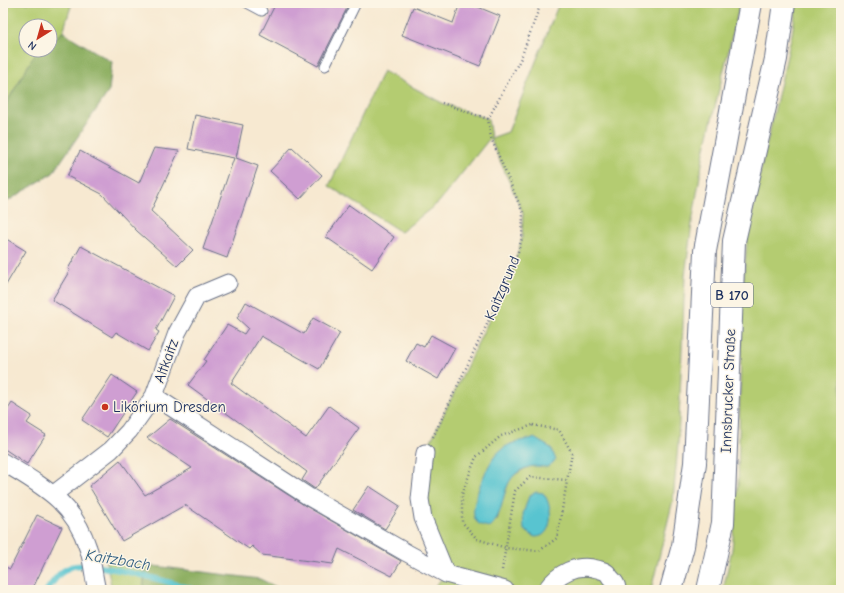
<svg xmlns="http://www.w3.org/2000/svg" width="844" height="593" font-family="'Comic Neue',sans-serif">
<style>
.green{fill:#b4cc71;stroke:#687e68;fill-rule:evenodd}
.forest{fill:#8fb063;stroke:#557060}
.water{fill:#58c4d0;stroke:#3a7a97}
.lines{fill:none;stroke-linecap:round;stroke-linejoin:round}
.stream{stroke:#58c4d0;stroke-width:6}
.building{fill:#cf9ed2}
.lane-casing{stroke:#687086;stroke-width:11}
.street-casing{stroke:#687086;stroke-width:19}
.primary-casing{stroke:#687086;stroke-width:24}
.path{stroke:#687086;stroke-width:2.5;stroke-dasharray:1 3;stroke-linecap:butt}
.lane{stroke:#fff;stroke-width:9}
.street{stroke:#fff;stroke-width:17}
.primary{stroke:#fff;stroke-width:22}
.poi-dot{fill:#c8321e;stroke:#fcf5e5;stroke-width:1.5}
.labels{text-anchor:middle;dominant-baseline:central;stroke-width:3;stroke-linejoin:round;paint-order:stroke}
.shield{fill:#fcf5e5;stroke:#5e6a86;stroke-width:1}
.shield-label{font-size:14px;font-weight:bold;fill:#1b2f5e}
.street-label{font-size:15px;fill:#1b2f5e;stroke:#fcf5e5}
.poi-label{font-size:15px;fill:#1b2f5e;stroke:#fcf5e5;text-anchor:start}
.water-label{font-size:16px;font-style:italic;fill:#2d5c80;stroke:#fcf5e5}
</style>
<rect width="100%" height="100%" fill="#fcf5e5"/>
<filter id="ink" filterUnits="userSpaceOnUse"><feTurbulence type="fractalNoise" baseFrequency=".025" numOctaves="2"/><feDisplacementMap in="SourceGraphic" scale="8" xChannelSelector="R" yChannelSelector="G"/><feConvolveMatrix kernelMatrix="1 2 1 2 8 2 1 2 1" color-interpolation-filters="sRGB"/></filter>
<filter id="wash" filterUnits="userSpaceOnUse"><feTurbulence type="fractalNoise" baseFrequency=".012" numOctaves="4" result="noise"/><feDisplacementMap in="SourceGraphic" scale="16" xChannelSelector="R" yChannelSelector="G"/><feGaussianBlur stdDeviation="0.9" result="paint"/><feColorMatrix in="noise" values="0 0 0 0 0 0 0 0 0 0 0 0 0 0 0 0 0 1.4 0 .05"/><feComposite in="paint" operator="in"/></filter>
<g filter="url(#wash)">
<rect width="100%" height="100%" fill="#f7e9d1"/>
<!-- green -->
<path class="green" d="M3,3H72L63,32L50,42V26H26V50H39L3,109Z
M559,3H740L704,152L692,223L685,276L678,445L673,500L651,590H432L446,574L423,518L425,453L512,272L522,238L523,213L490,138L439,202L401,232L329,186L383,71L442,103L488,119L491,138L508,132ZM511,443L529,466L511,477L503,497L497,521Z
M797,3H841V590H723L732,549L738,484L742,297L747,240L759,178L792,34Z
M106,561L146,565L143,590L111,585Z"/>
<!-- forest -->
<path class="forest" d="M63,32L112,62L109,91L53,173L3,204V109L36,52L39,50H50V42Z
M146,565L260,579L282,590H143Z"/>
<!-- water -->
<path class="water" d="M534,438L551,448L556,460L547,467C542,467 534,465 529,467C497,476 509,510 490,527C485,526 480,526 476,521C467,509 487,466 495,456C505,443 519,441 534,438Z
M536,492L543,493C551,502 554,525 544,534C542,536 538,537 535,537L524,530L523,514L529,496Z"/>
<g class="lines">
<!-- stream -->
<path class="stream" d="M47,590C54,581 59,571 71,567C89,559 173,583 195,590"/>
</g>
<g id="blocks">
<!-- building -->
<path class="building" d="M276,3H338L347,8L318,66L260,35Z
M460,3H468L500,16L480,66L402,35L413,7L453,23Z
M195,115L243,125L236,158L258,166L227,258L203,249L234,158L188,149Z
M292,147L322,175L300,199L270,171Z
M154,148L179,151L151,211L193,250L177,266L137,231L102,194L67,176L80,151L139,183Z
M349,205L394,237L372,269L326,237Z
M3,237L26,251L3,290Z
M81,246L174,296L156,330L159,332L148,351L116,332L112,337L52,300L70,270L68,269Z
M246,302L304,334L313,318L340,333L319,369L261,336L231,383L306,438L329,406L359,428L315,489L302,480L307,472L188,385L206,361L204,360L227,325L244,334L248,328L237,318Z
M431,335L455,348L438,379L406,361L416,343L424,347Z
M112,375L137,392L107,437L82,420Z
M12,403L32,416L27,423L46,435L27,464L3,448V417Z
M170,419L304,505L401,561L392,576L339,549L333,564L262,555L252,546L249,549L185,505L122,541L89,486L120,460L145,495L192,468L147,438Z
M369,486L400,506L385,529L353,510Z
M37,515L62,527L32,590H3V566L10,569Z"/>
</g>
</g>
<g filter="url(#ink)">
<use href="#blocks" fill-opacity="0" stroke="#687086" stroke-width="1"/>
<g class="lines">
<!-- lane casing -->
<g class="lane-casing">
<path id="lane" d="M247,3L262,11
M325,66L356,3"/>
</g>
<!-- street casing -->
<g class="street-casing">
<path id="street" d="M154,396L309,497L407,553L446,574L505,590
M425,453L420,499L423,518L446,574
M3,462C42,486 73,501 88,548C93,561 93,576 97,590
M54,494L111,450L129,431L154,396L177,333L197,296L228,283
M546,590C558,573 577,563 597,569C604,571 607,571 610,577C614,581 617,584 617,590"/>
</g>
<!-- primary casing -->
<g class="primary-casing">
<path id="primary" d="M671,590L683,546L695,463L705,251L751,3
M708,590L723,523L734,241L776,59L784,3"/>
</g>
<!-- path -->
<path class="path" d="M442,103L488,119
M533,425L559,430L572,453L557,538L539,551L506,548L477,539L462,522V494L476,457L501,436Z
M433,437L512,272L522,238L523,213L491,138L488,119L521,58L541,3
M502,570L515,491L530,477L566,480"/>
<!-- lane -->
<use href="#lane" class="lane"/>
<!-- street -->
<use href="#street" class="street"/>
<!-- primary -->
<use href="#primary" class="primary"/>
</g>
</g>
<!-- markers -->
<circle class="poi-dot" cx="105" cy="407" r="4"/>
<g class="labels">
<!-- shield labels -->
<rect class="shield" x="711" y="283" width="42" height="24" rx="3"/>
<g class="shield-label">
<text x="732" y="295">B 170</text>
</g>
<!-- street labels -->
<g class="street-label">
<text transform="translate(502 288) rotate(-67)">Kaitzgrund</text>
<text transform="translate(166 361) rotate(-70)">Altkaitz</text>
<text transform="translate(728 391) rotate(-88)">Innsbrucker Straße</text>
</g>
<!-- poi labels -->
<g class="poi-label">
<text x="113" y="407">Likörium Dresden</text>
</g>
<!-- water labels -->
<g class="water-label">
<text transform="translate(118 560) rotate(9)">Kaitzbach</text>
</g>
</g>
<!-- margin -->
<rect width="844" height="593" fill="none" stroke="#fcf5e5" stroke-width="16"/>
<!-- north arrow -->
<g transform="translate(38 38) rotate(217)"><circle r="19" fill="#fcf5e5" stroke="#a2a6af"/>
<path d="M0-3L7 15L0 10L-7 15Z" fill="#c8321e"/>
<text y="-6" font-size="11" font-weight="bold" text-anchor="middle" fill="#1b2f5e">N</text>
</g>
</svg>
